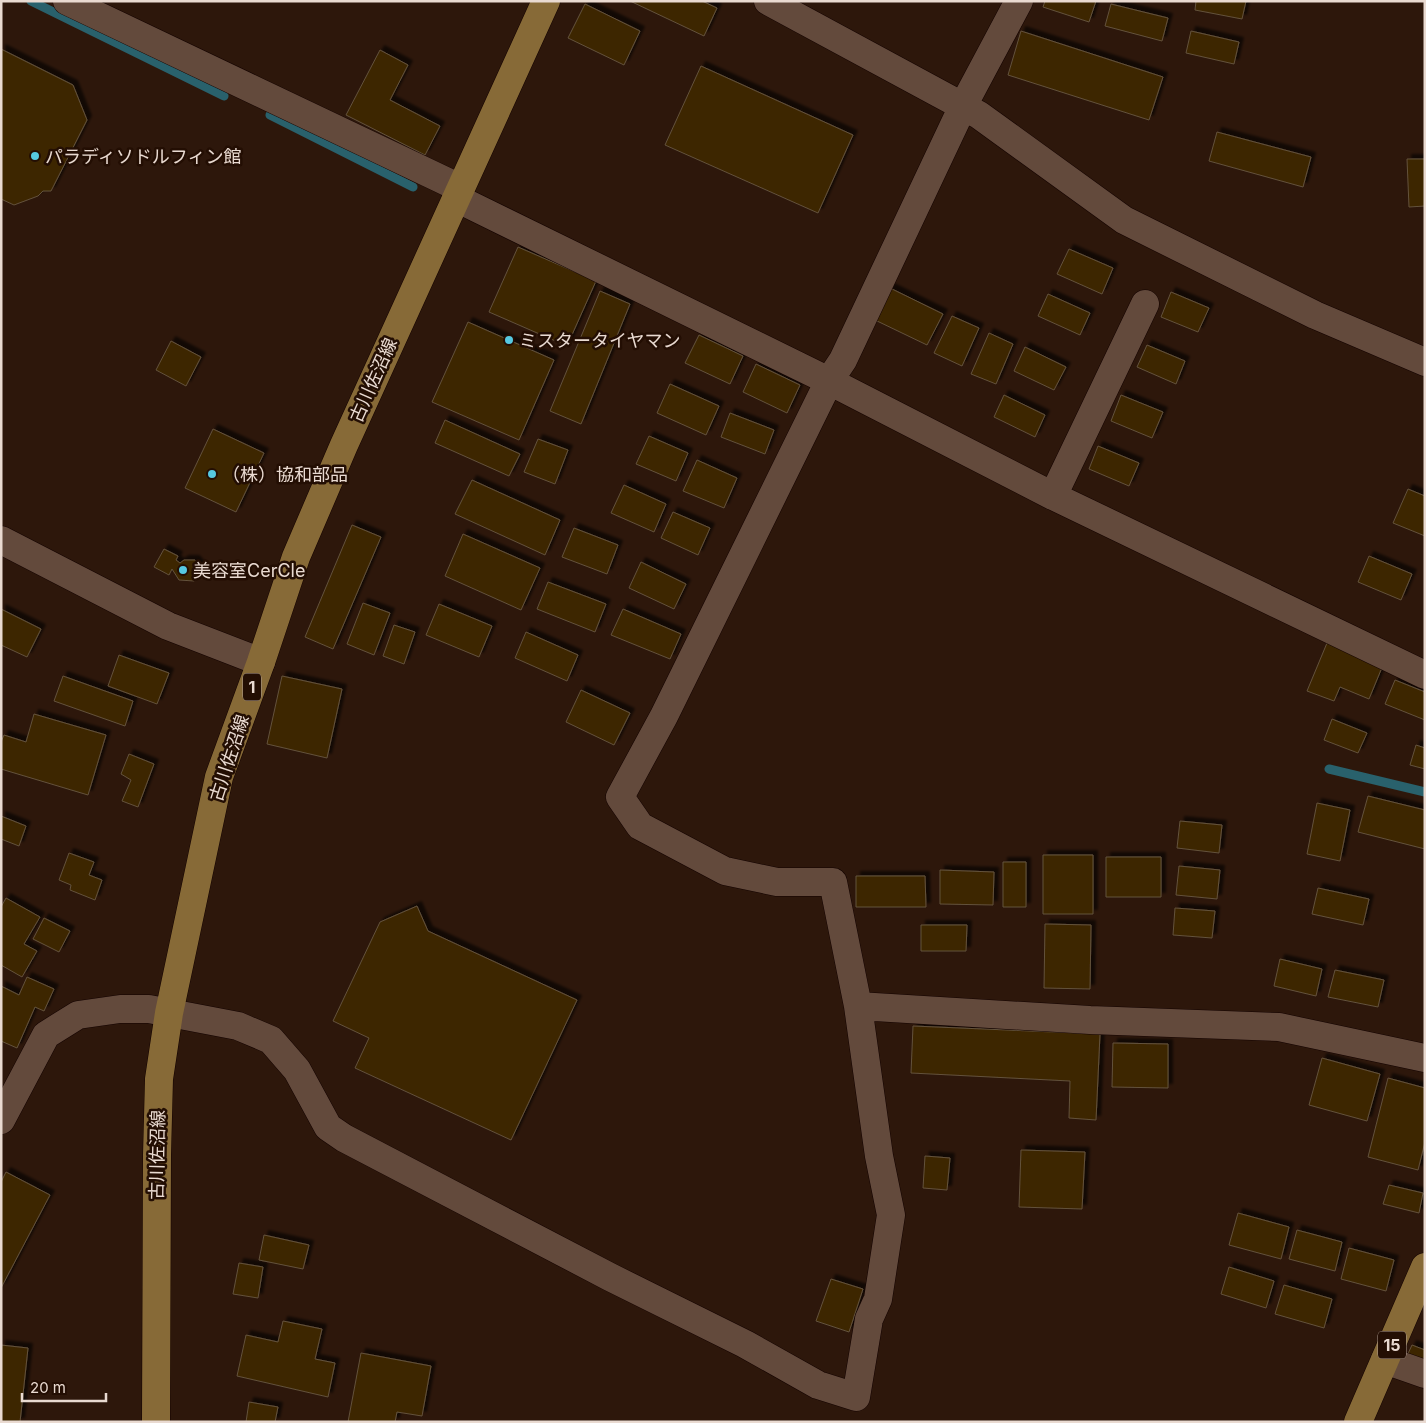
<svg xmlns="http://www.w3.org/2000/svg" width="1426" height="1423" font-family="Inter,'Noto Sans JP',sans-serif">
<style>
.lines{fill:none;stroke-linecap:round;stroke-linejoin:round}
.stream{stroke:#29616c;stroke-width:9}
.building{fill:#3e2601;stroke:#63523c;filter:url(#shadow)}
.minor-casing{stroke:#140300;stroke-width:29}
.major-casing{stroke:#140300;stroke-width:29}
.minor{stroke:#634a3c;stroke-width:28}
.major{stroke:#876a37;stroke-width:28}
.poi-dot{fill:#56c9e1;stroke:#230e03;stroke-width:2}
.labels{text-anchor:middle;dominant-baseline:central;stroke-width:5;stroke-linejoin:round;paint-order:stroke}
.shield{fill:#230e03;stroke:#ae9d93;stroke-width:1}
.shield-label{font-size:16px;font-weight:bold;fill:#e9dad1}
.poi-label{font-size:18px;fill:#e9dad1;stroke:#230e03;text-anchor:start}
.street-label{font-size:18px;fill:#e9dad1;stroke:#230e03}
</style>
<defs>
<filter id="shadow"><feDropShadow dx="4.5" dy="-4.5" stdDeviation="1" flood-color="#0009"/></filter>
</defs>
<rect width="100%" height="100%" fill="#2d170b"/>
<g class="lines">
<!-- stream -->
<path class="stream" d="M31,1L224,96
M270,115L413,187
M1329,769L1425,792"/>
</g>
<!-- building -->
<path class="building" d="M630,1H702L717,8L704,36Z
M1045,1H1096L1089,22L1043,7Z
M1196,1H1246L1242,19L1195,10Z
M585,4L640,31L624,65L568,38Z
M1111,4L1168,18L1162,41L1105,26Z
M1021,31L1163,77L1149,120L1008,75Z
M1191,31L1239,42L1234,64L1186,53Z
M1,49L73,85L87,120L51,191H43L38,196L14,205L1,199Z
M380,50L408,65L390,100L440,126L425,155L346,115Z
M701,66L853,135L818,213L665,145Z
M1217,132L1311,157L1303,187L1209,161Z
M1407,159H1425V206L1409,207Z
M518,247L596,281L567,346L489,312Z
M1069,249L1113,268L1102,294L1057,274Z
M890,288L943,314L927,345L875,320Z
M600,291L630,304L581,424L550,411Z
M1171,292L1209,308L1198,332L1161,317Z
M1048,294L1090,313L1080,335L1038,316Z
M952,316L979,328L962,366L934,353Z
M468,322L554,360L519,440L432,402Z
M989,333L1013,344L996,384L971,374Z
M699,335L743,356L730,384L685,363Z
M171,341L201,357L186,386L156,370Z
M1147,345L1185,361L1176,384L1137,367Z
M1025,347L1066,367L1054,390L1014,371Z
M756,364L800,385L787,413L743,392Z
M670,384L719,406L706,435L657,413Z
M1004,395L1045,415L1035,437L994,417Z
M1121,395L1163,412L1152,438L1111,421Z
M730,413L774,430L765,454L721,437Z
M445,420L520,454L509,476L435,443Z
M213,429L264,453L236,512L185,488Z
M649,436L688,453L676,481L636,464Z
M538,439L568,450L555,484L524,472Z
M1098,446L1139,463L1129,486L1089,469Z
M697,460L737,478L724,508L683,491Z
M472,480L560,520L545,555L455,514Z
M624,485L666,504L654,532L611,513Z
M1408,489L1425,496V536L1393,523Z
M673,512L710,528L698,555L661,538Z
M352,525L381,537L333,649L305,637Z
M574,528L618,545L607,574L562,557Z
M463,534L540,568L521,610L445,576Z
M164,549L178,556L176,560L180,563L184,560H195L202,568L199,577L194,581L179,580L172,569L169,575L154,567Z
M1369,556L1412,574L1401,600L1358,582Z
M641,562L686,584L674,609L629,588Z
M548,582L606,604L595,632L537,609Z
M363,603L390,613L374,655L347,644Z
M439,604L492,626L479,657L426,635Z
M1,609L41,629L27,657L1,645Z
M623,609L681,634L670,659L611,635Z
M394,625L415,632L404,664L383,656Z
M526,632L578,655L567,681L515,658Z
M1327,643L1383,665L1369,699L1340,687L1334,701L1307,691Z
M119,655L169,673L157,704L108,686Z
M63,676L133,701L125,726L54,701Z
M282,676L342,689L327,758L267,744Z
M1395,680L1425,692V720L1385,704Z
M581,690L630,713L614,745L566,722Z
M34,714L106,735L88,795L1,769V742L4,735L26,742Z
M1332,719L1367,733L1358,753L1324,740Z
M1416,745L1425,748V769L1410,765Z
M129,754L154,764L138,807L122,801L131,780L121,774Z
M1368,796L1425,810V849L1358,832Z
M1317,803L1350,810L1340,861L1307,854Z
M1,816L26,826L19,846L1,839Z
M1180,821L1222,825L1219,853L1177,848Z
M69,853L94,862L89,875L102,880L95,900L70,890L71,885L59,880Z
M1043,855H1093V914H1043Z
M1106,857H1161V897H1106Z
M1003,862H1026V907H1003Z
M1179,866L1220,870L1217,899L1176,895Z
M940,870L994,872L993,905L940,904Z
M856,876H925L926,907H856Z
M1318,888L1369,899L1363,925L1312,914Z
M6,898L40,917L24,944L37,951L22,977L1,965V907Z
M417,906L428,931L577,1000L511,1140L355,1068L369,1038L333,1021L380,922Z
M1175,908L1215,911L1212,938L1173,935Z
M44,918L70,931L59,952L33,939Z
M1045,924L1091,925L1090,989L1044,988Z
M921,925H967L966,951H921Z
M1280,959L1322,969L1316,996L1274,986Z
M1335,970L1384,980L1378,1007L1328,997Z
M27,977L54,989L44,1011L35,1007L17,1048L1,1041V986L19,995Z
M913,1026L1100,1034L1096,1120L1069,1118L1070,1081L911,1073Z
M1113,1043L1168,1044V1088L1112,1087Z
M1322,1058L1380,1074L1367,1121L1309,1105Z
M1388,1078L1425,1088V1142L1418,1170L1368,1157Z
M1021,1150L1085,1152L1082,1209L1019,1207Z
M925,1156L950,1158L947,1190L923,1188Z
M6,1172L50,1195L1,1288V1182Z
M1389,1185L1423,1193L1419,1213L1383,1204Z
M1238,1213L1289,1227L1281,1259L1229,1245Z
M1297,1230L1342,1242L1335,1271L1289,1259Z
M264,1235L309,1245L303,1269L259,1260Z
M1349,1248L1394,1260L1386,1291L1341,1279Z
M239,1263L263,1267L258,1298L233,1294Z
M1229,1267L1274,1281L1266,1308L1221,1294Z
M831,1279L863,1289L849,1332L816,1321Z
M1284,1285L1332,1299L1324,1328L1275,1314Z
M283,1321L322,1329L315,1359L335,1363L328,1397L237,1376L246,1335L278,1342Z
M1,1345L28,1348L20,1422H1Z
M1412,1345L1425,1350V1366L1406,1358Z
M361,1353L431,1366L422,1416L397,1412L395,1422H348Z
M249,1402L278,1407L275,1422H246Z"/>
<g class="lines">
<!-- minor casing -->
<g class="minor-casing">
<path id="minor" d="M67,1L460,188
M768,1L979,115L1124,220L1315,315L1425,362
M456,198L829,381L1053,496L1425,675
M1053,496L1145,304
M1,540L168,626L261,662
M858,1006L1090,1020L1279,1027L1425,1058
M1,1120L46,1035L78,1015L120,1009H149L238,1026L271,1040L297,1070L328,1127L344,1138L610,1277L745,1344L818,1385L856,1397L869,1319L878,1299L891,1215L879,1156L858,1006L833,882H777L725,871L640,826L620,797L664,716L829,381L843,360L963,106L1019,1
M1385,1360L1425,1374"/>
</g>
<!-- major casing -->
<g class="major-casing">
<path id="major" d="M156,1422L157,1155L159,1079L169,1013L219,777L261,662L296,557L344,445L546,1
M1358,1422L1425,1267"/>
</g>
<!-- minor -->
<use href="#minor" class="minor"/>
<!-- major -->
<use href="#major" class="major"/>
</g>
<!-- markers -->
<g class="poi-dot">
<circle cx="35" cy="156" r="5"/>
<circle cx="509" cy="340" r="5"/>
<circle cx="212" cy="474" r="5"/>
<circle cx="183" cy="570" r="5"/>
</g>
<g class="labels">
<!-- shield labels -->
<g class="shield">
<rect x="243" y="673.5" width="18" height="27" rx="4"/>
<rect x="1378" y="1331.5" width="28" height="27" rx="4"/>
</g>
<g class="shield-label">
<text x="252" y="687">1</text>
<text x="1392" y="1345">15</text>
</g>
<!-- poi labels -->
<g class="poi-label">
<text x="45" y="156">パラディソドルフィン館</text>
<text x="519" y="340">ミスタータイヤマン</text>
<text x="222" y="474">（株）協和部品</text>
<text x="193" y="570">美容室CerCle</text>
</g>
<!-- street labels -->
<g class="street-label">
<text transform="translate(373 380) rotate(-66)">古川佐沼線</text>
<text transform="translate(229 758) rotate(-72)">古川佐沼線</text>
<text transform="translate(157 1155) rotate(-89)">古川佐沼線</text>
</g>
</g>
<!-- border -->
<rect width="1426" height="1423" fill="none" stroke="#e9dad1" stroke-width="5"/>
<!-- scale -->
<path d="M22 1393v8h84v-8" fill="none" stroke="#e9dad1" stroke-width="2.5"/>
<text x="30" y="1393" font-size="15" fill="#e9dad1" stroke="#230e03" stroke-width="4" paint-order="stroke">20 m</text>
</svg>
